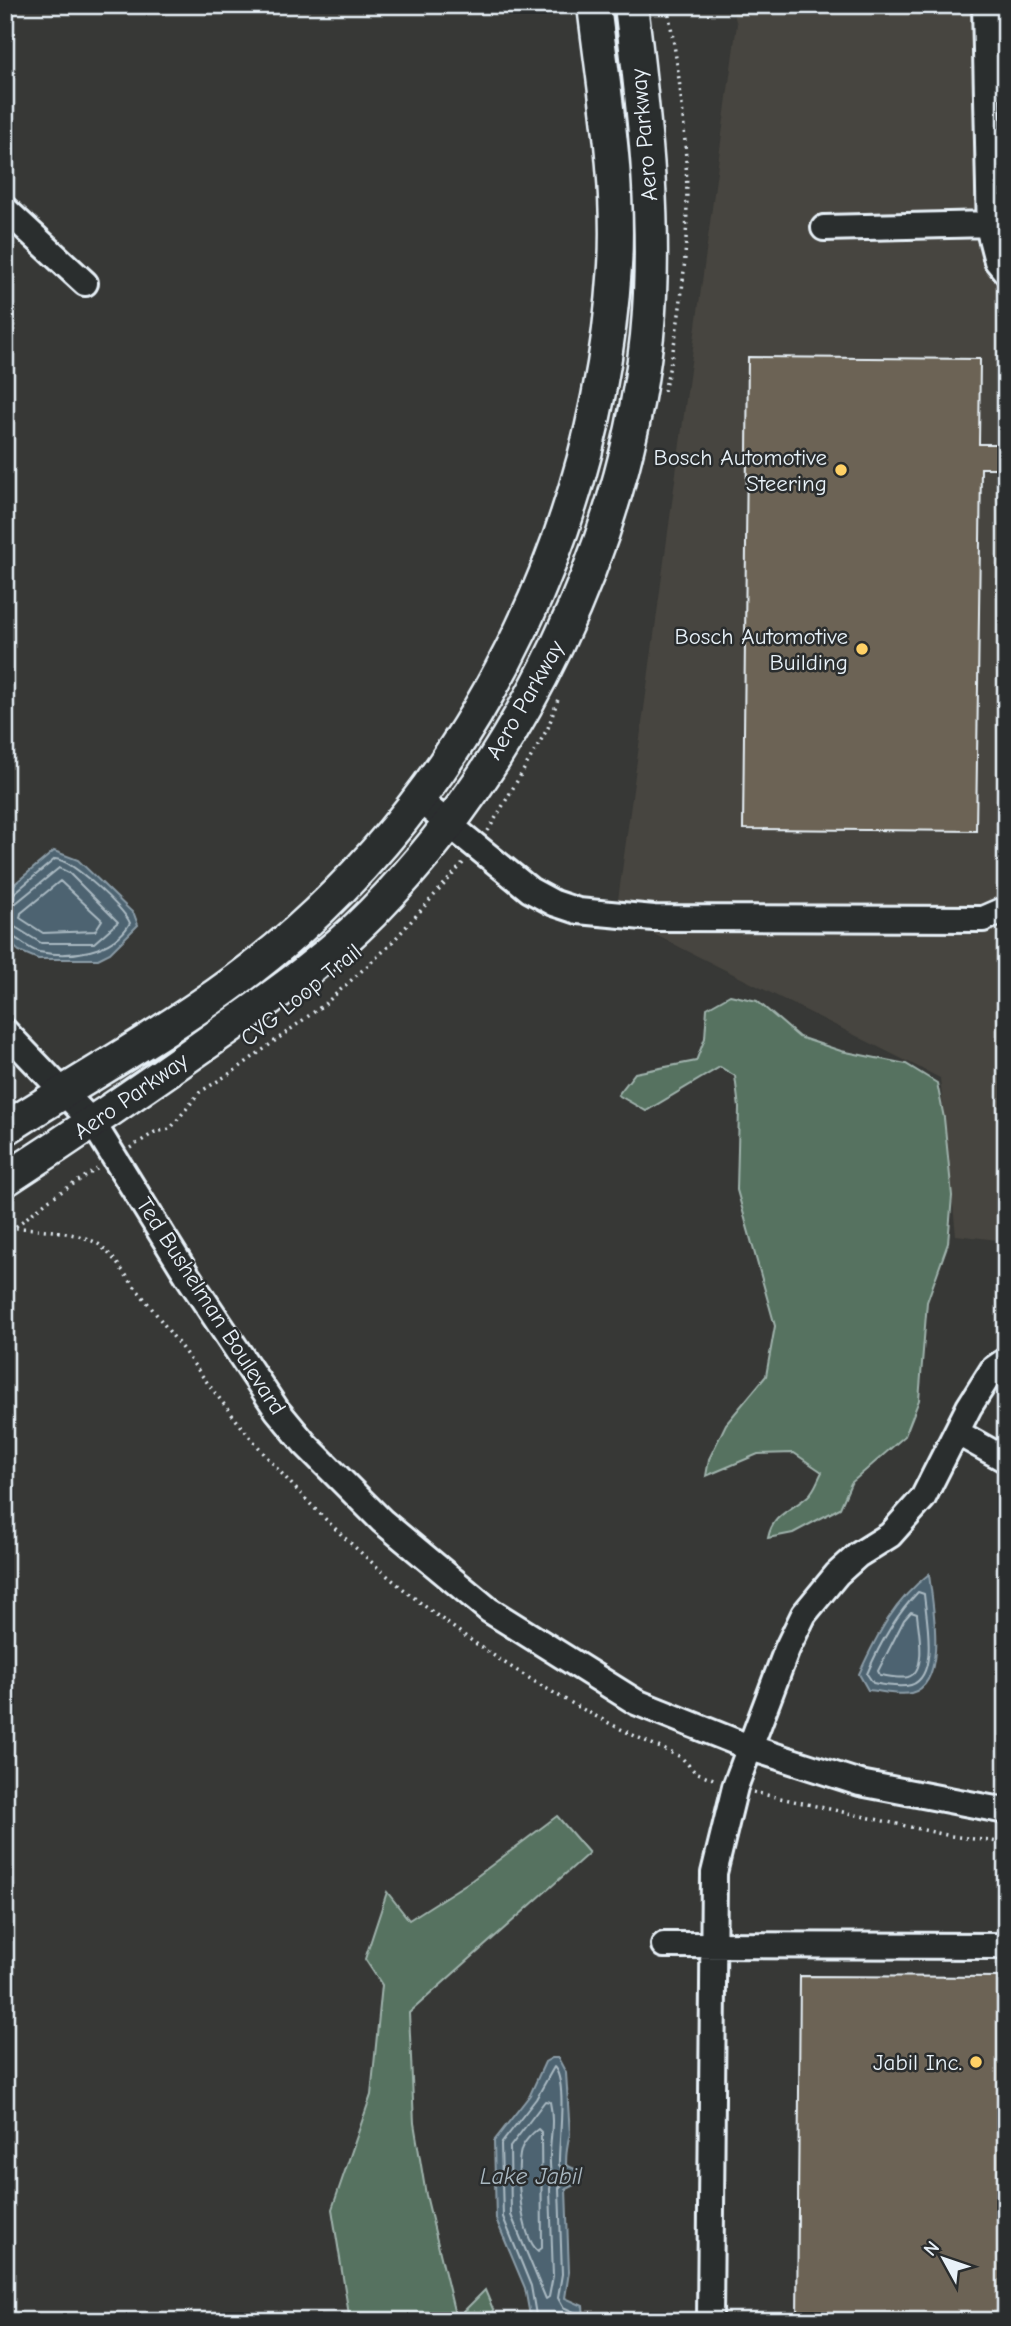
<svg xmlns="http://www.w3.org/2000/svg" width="1011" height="2326" font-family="'Comic Neue',sans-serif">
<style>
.built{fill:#47453f}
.green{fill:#567260;stroke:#9fb2ac;stroke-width:2}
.water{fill:#4d6471;stroke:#8b9ca7;stroke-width:2}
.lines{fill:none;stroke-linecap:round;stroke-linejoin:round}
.shore{stroke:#aab9c2;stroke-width:2}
.building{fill:#6c6454;stroke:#e8f1f8;stroke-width:2}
.minor-casing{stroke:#e8f1f8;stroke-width:30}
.major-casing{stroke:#e8f1f8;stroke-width:37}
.path{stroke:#e8f1f8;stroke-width:3.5;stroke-dasharray:2 5;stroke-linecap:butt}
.minor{stroke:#2a2d2e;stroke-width:24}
.major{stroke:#2a2d2e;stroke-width:32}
.poi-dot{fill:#ffd166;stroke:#2a2d2e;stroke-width:2.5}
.labels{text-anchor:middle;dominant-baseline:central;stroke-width:5;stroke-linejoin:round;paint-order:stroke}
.street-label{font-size:23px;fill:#e8f1f8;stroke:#2a2d2e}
.poi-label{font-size:23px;fill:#e8f1f8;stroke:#2a2d2e;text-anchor:end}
.water-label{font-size:24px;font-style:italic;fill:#aab9c2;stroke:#2a2d2e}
</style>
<rect width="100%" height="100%" fill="#373836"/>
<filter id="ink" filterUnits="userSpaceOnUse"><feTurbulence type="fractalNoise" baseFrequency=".0143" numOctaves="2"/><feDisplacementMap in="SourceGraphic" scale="14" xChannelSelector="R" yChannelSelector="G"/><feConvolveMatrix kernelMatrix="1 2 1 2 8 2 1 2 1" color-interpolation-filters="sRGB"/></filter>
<g filter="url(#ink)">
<!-- built -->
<path class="built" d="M731,5H1006V1241L956,1235L940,1078L616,915L737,24Z"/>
<!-- green -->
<path class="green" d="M730,995L757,1001L799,1037L841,1051L906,1064L937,1083L944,1118L952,1196L948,1243L927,1302L919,1400L905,1436L851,1483L840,1508L793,1533L768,1538C773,1513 791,1511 808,1496C815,1490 818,1479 822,1472L794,1453L758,1454L706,1476L709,1459L726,1424L766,1376L775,1326L737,1190L739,1108L735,1076L720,1067L646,1111L618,1095L635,1073L696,1061L705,1038L707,1008Z
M557,1816L589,1853L409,2013L414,2123L426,2195L456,2319L485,2290L498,2321H350L332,2209L371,2095L382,1985L365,1959L387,1892L409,1920L472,1880Z"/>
<!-- water -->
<path class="water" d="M54,851L78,860L134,914L138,925L110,953L98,959H38L19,951L5,939V892Z
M929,1574C932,1602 949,1684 911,1693C899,1696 881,1691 868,1690L859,1674C877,1635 894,1601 929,1574Z
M552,2058H558L566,2073L570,2134C567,2144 566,2155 566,2165L581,2172L582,2181L566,2189L569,2272L565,2298L583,2306L584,2317L531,2321L525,2288L496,2219L494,2141L530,2095L545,2062Z"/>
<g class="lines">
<!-- shore -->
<path class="shore" d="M60,881L102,920L95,931L43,933L20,918L21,913Z
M5,897L12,895L55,859C71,859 124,908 130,923C113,953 70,958 39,952C26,949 18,936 5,934
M5,906L16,903L59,868L69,873L118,922L94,943H41L15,927L5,925
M918,1592L924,1594C926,1617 939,1676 911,1685C901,1688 883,1685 873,1683L867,1674C880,1643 895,1616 918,1592Z
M911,1612L917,1614C918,1629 928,1671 908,1677C900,1679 888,1676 880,1675L878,1671L904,1620Z
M545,2101L550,2102C555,2124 549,2141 550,2163C550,2178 554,2171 550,2189L553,2276L549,2297L546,2299L511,2215L510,2147Z
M538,2129L541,2132L542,2248L538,2251C521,2237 515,2171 521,2150C523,2143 532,2133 538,2129Z
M537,2321L531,2286L503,2217L501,2144L536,2099L554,2067C568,2081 558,2145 559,2165L569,2177L559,2188L562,2274L558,2298L563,2307L576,2313V2321"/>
</g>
<!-- building -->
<path class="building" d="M748,357L980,359L979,444H1006V468H981L976,831L743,829Z
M800,1976L1006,1977V2321H797Z"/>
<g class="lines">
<!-- minor casing -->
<g class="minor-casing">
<path id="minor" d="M985,5L990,234L997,261L1006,272
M5,209L85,283
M824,228L990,224
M418,799L530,890L554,903L578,911L654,918L983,919L1006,909
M5,1031L93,1123L187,1275L277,1410L305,1444L382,1521L489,1610L636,1702L751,1748L860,1783L1006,1811
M958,1433L1006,1460
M664,1945L1006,1946
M710,2321L714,1873L735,1787L787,1649L804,1614L837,1574L858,1555L890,1535L923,1498L969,1407L993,1369L1006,1360"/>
</g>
<!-- major casing -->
<g class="major-casing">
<path id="major" d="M5,1129C102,1066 209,1010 296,932C486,762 599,519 615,266C620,179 604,91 594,5
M5,1180C76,1134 145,1087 214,1038C269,999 325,961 372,913C520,762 624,546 647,336C658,225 644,115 631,5"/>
</g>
<!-- path -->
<path class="path" d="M664,391C696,263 692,134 667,5
M488,831L548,728L558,699
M130,1148L155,1132L170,1129L200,1092L237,1069L326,1003L388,947L464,862
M16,1228C36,1228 88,1233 102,1247C116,1259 127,1278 139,1292C174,1336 206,1383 242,1427C359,1572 510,1683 681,1757L695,1772L716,1780
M5,1235L50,1199L97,1169
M753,1792L951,1836L1006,1843"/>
<!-- minor -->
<use href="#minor" class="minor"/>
<!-- major -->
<use href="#major" class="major"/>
</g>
</g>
<!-- markers -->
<g class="poi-dot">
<circle cx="841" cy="470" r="7"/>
<circle cx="862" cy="649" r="7"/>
<circle cx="976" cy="2062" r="7"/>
</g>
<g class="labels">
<!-- street labels -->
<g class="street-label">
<text transform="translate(644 135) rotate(-95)">Aero Parkway</text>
<text transform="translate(525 700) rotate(-60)">Aero Parkway</text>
<text transform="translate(301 995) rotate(-39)">CVG Loop Trail</text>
<text transform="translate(131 1096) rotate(-35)">Aero Parkway</text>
<text transform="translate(211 1306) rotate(57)">Ted Bushelman Boulevard</text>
</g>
<!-- poi labels -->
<g class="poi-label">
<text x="827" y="457">Bosch Automotive<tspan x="827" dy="26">Steering</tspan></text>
<text x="848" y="636">Bosch Automotive<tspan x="848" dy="26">Building</tspan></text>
<text x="962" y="2062">Jabil Inc.</text>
</g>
<!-- water labels -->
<g class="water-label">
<text x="531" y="2176">Lake Jabil</text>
</g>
</g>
<!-- margin -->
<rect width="1011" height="2326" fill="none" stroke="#2a2d2e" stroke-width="28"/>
<rect x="14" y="14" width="983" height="2298" fill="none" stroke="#e8f1f8" stroke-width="2.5" filter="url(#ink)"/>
<!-- north arrow -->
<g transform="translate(944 2259) rotate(310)" stroke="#2a2d2e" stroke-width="5" paint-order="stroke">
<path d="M0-5L12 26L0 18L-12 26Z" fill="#e8f1f8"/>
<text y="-10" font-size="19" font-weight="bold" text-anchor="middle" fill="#e8f1f8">N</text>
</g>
</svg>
